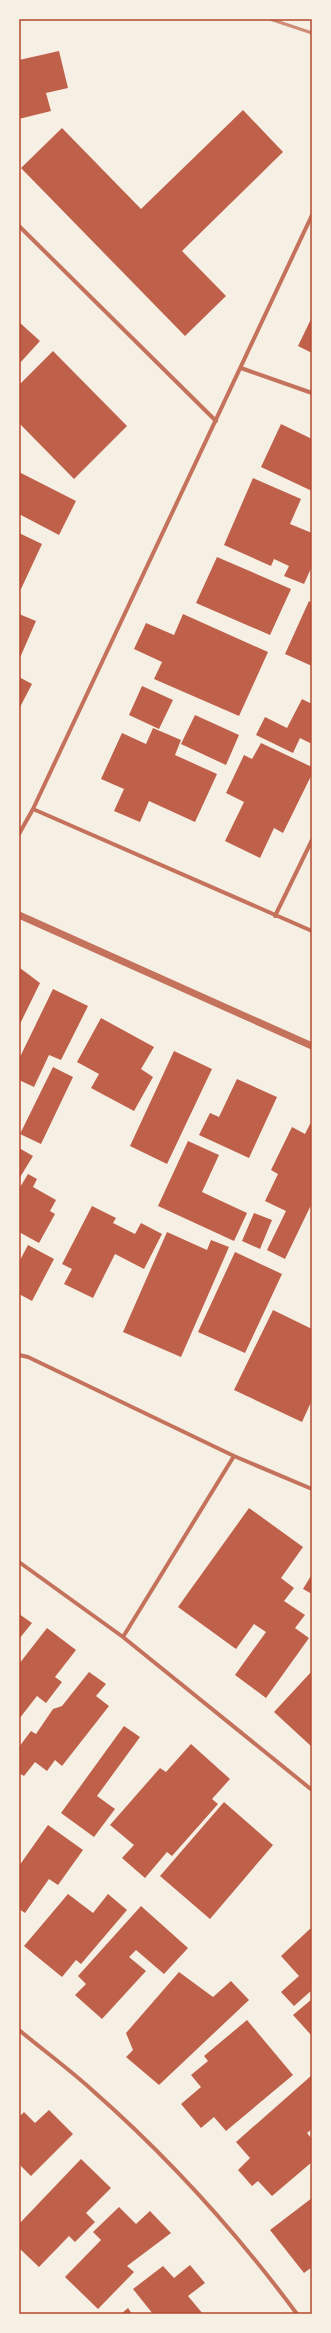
<svg xmlns="http://www.w3.org/2000/svg" width="331" height="2333" font-family="'Source Sans 3',sans-serif">
<style>
.building{fill:#bf614a}
.lines{fill:none;stroke-linecap:round;stroke-linejoin:round}
.minor{stroke:#c5725c;stroke-width:4}
.tertiary{stroke:#c5725c;stroke-width:7}
.rail{stroke:#cf8b77;stroke-width:3}
.neatline{fill:none;stroke:#b5482f;stroke-width:1.5}
</style>
<rect width="100%" height="100%" fill="#f6efe4"/>
<!-- building -->
<path class="building" d="M59,51L68,88L46,93L51,111L19,119V60Z
M243,110L283,152L182,251L226,296L185,336L21,168L62,128L141,209Z
M312,317V353L298,346Z
M19,322L40,341L19,364Z
M53,351L127,426L74,479L19,423V385Z
M281,424L312,439V491L261,467Z
M19,472L76,501L59,535L19,514Z
M253,478L301,499L290,524L312,533V566L304,584L284,576L289,566L274,559L271,566L224,545Z
M19,533L42,544L21,589L19,588Z
M217,557L291,589L270,635L196,603Z
M309,601L312,603V666L285,654Z
M19,614L36,621L19,660Z
M183,614L268,652L239,716L154,679L162,662L134,649L146,623L174,635Z
M19,677L32,684L19,709Z
M142,686L173,700L159,729L129,715Z
M302,699L312,704V744L300,738L293,753L256,735L265,717L287,728Z
M195,715L239,735L226,765L181,744Z
M153,728L181,740L175,755L217,774L195,822L149,801L140,822L114,811L124,789L101,779L122,733L146,744Z
M261,743L312,767V774L283,833L274,828L260,858L225,841L244,802L226,793L244,755L252,759Z
M20,968L40,983L19,1026V969Z
M53,989L88,1006L61,1060L49,1055L34,1087L19,1080V1059Z
M101,1018L154,1047L141,1069L153,1077L134,1111L91,1088L99,1074L77,1062Z
M174,1051L212,1069L167,1164L130,1146Z
M53,1067L73,1077L41,1144L20,1134Z
M237,1079L277,1097L249,1158L199,1135L210,1113L219,1117Z
M310,1124L312,1125V1203L285,1259L267,1250L286,1211L265,1201L278,1174L271,1170L292,1127L305,1134Z
M188,1141L219,1155L202,1192L247,1213L234,1241L158,1206Z
M19,1148L33,1156L19,1179Z
M28,1174L37,1179L33,1187L56,1200L50,1211L55,1214L39,1243L19,1232V1189Z
M92,1206L116,1218L113,1223L135,1234L141,1223L162,1234L144,1269L115,1254L93,1298L64,1284L72,1269L62,1264Z
M254,1213L272,1220L260,1249L242,1241Z
M167,1232L207,1250L211,1240L229,1247L181,1357L123,1332Z
M28,1245L54,1259L32,1301L19,1294V1262Z
M235,1252L282,1274L245,1353L198,1332Z
M273,1310L312,1329V1400L302,1422L234,1390Z
M249,1508L303,1547L281,1578L294,1588L284,1601L305,1615L295,1628L309,1638L266,1698L235,1675L266,1632L254,1624L236,1649L178,1607Z
M312,1574V1594L303,1589Z
M19,1614L32,1623L19,1639Z
M47,1628L76,1650L55,1677L62,1682L46,1703L37,1696L19,1719V1664Z
M312,1671V1747L274,1712Z
M89,1672L106,1684L96,1696L109,1706L62,1766L55,1760L47,1771L35,1762L24,1776L19,1773V1747L31,1731L36,1734L53,1709L62,1706Z
M124,1726L140,1737L97,1796L115,1809L94,1837L61,1813Z
M191,1744L230,1779L212,1799L218,1804L172,1856L167,1852L145,1878L122,1858L134,1845L110,1825L160,1768L166,1772Z
M224,1802L273,1845L210,1919L160,1876Z
M48,1825L83,1850L58,1885L49,1879L25,1913L19,1909V1866Z
M68,1894L93,1913L108,1894L127,1910L81,1964L76,1960L62,1977L24,1946Z
M141,1906L188,1948L164,1974L136,1950L129,1957L146,1971L102,2019L75,1995L86,1984L78,1976Z
M312,1927V1990L294,2006L281,1992L299,1976L281,1956Z
M179,1972L213,1997L231,1981L249,2000L159,2085L126,2057L133,2050L126,2033Z
M312,1999V2036L293,2015Z
M247,2020L293,2075L226,2131L214,2117L201,2128L181,2104L201,2087L191,2075L208,2061L204,2056Z
M312,2075V2129L307,2133L312,2139V2162L272,2196L258,2181L252,2186L238,2170L250,2158L236,2142Z
M49,2110L73,2134L31,2176L19,2164V2117L24,2112L35,2123Z
M81,2159L111,2188L86,2213L95,2222L75,2242L69,2236L39,2267L19,2248V2224Z
M312,2198V2267L304,2273L270,2230Z
M119,2207L136,2224L150,2211L171,2233L127,2266L134,2272L98,2309L65,2277L101,2240L93,2232Z
M190,2265L205,2283L188,2296L203,2314H153L133,2289L163,2266L174,2278Z
M128,2308L132,2314H121Z"/>
<g class="lines">
<!-- minor -->
<path class="minor" d="M19,226L216,421
M241,368L312,393
M33,809L312,931
M19,834L33,809L312,215
M275,916L312,840
M19,1355L28,1357L234,1456L312,1489
M19,1562L123,1637L312,1790
M123,1637L234,1456
M19,2030C43,2050 69,2069 92,2090C167,2156 237,2233 297,2314"/>
<!-- tertiary -->
<path class="tertiary" d="M19,915L312,1046"/>
<!-- rail -->
<path class="rail" d="M270,19L312,33"/>
</g>
<!-- border -->
<rect width="331" height="2333" fill="none" stroke="#f6efe4" stroke-width="40"/>
<rect x="20" y="20" width="291" height="2293" class="neatline"/>
</svg>
